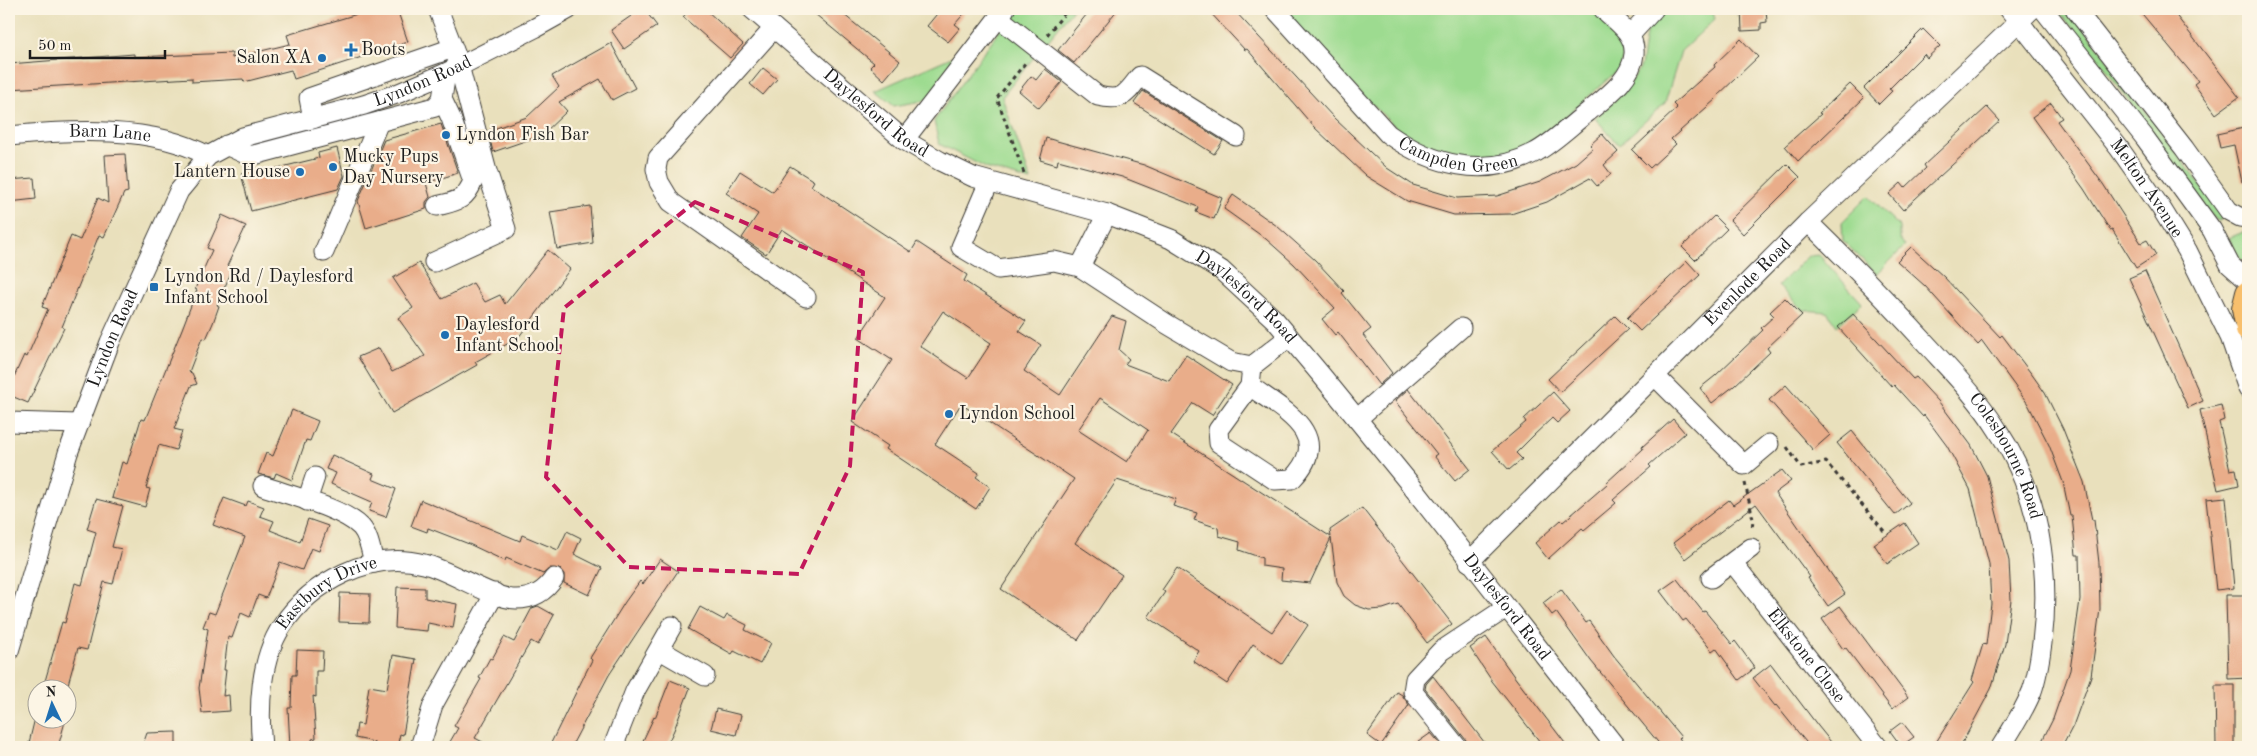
<svg xmlns="http://www.w3.org/2000/svg" width="2257" height="756" font-family="'Old Standard TT',serif">
<style>
.green{fill:#9ddb90;stroke:#5c7c56}
.building{fill:#e9ad8a;fill-rule:evenodd}
.lines{fill:none;stroke-linecap:round;stroke-linejoin:round}
.minor-casing{stroke:#3b3934;stroke-width:21}
.major-casing{stroke:#3b3934;stroke-width:26}
.path{stroke:#3b3934;stroke-width:3;stroke-dasharray:4 4;stroke-linecap:butt}
.minor{stroke:#fff;stroke-width:19}
.major{stroke:#f8bf6c;stroke-width:24}
.marked{fill:none;stroke:#c2185b;stroke-width:4;stroke-dasharray:10 6;stroke-linejoin:round}
.poi-dot{fill:#1f6fb2;stroke:#fcf5e5;stroke-width:2}
.labels{text-anchor:middle;dominant-baseline:central;stroke-width:4.5;stroke-linejoin:round;paint-order:stroke}
.poi-label{font-size:18px;fill:#1c1c1c;stroke:#fcf5e5;text-anchor:start}
.street-label{font-size:18px;fill:#1c1c1c;stroke:#fcf5e5}
</style>
<rect width="100%" height="100%" fill="#fcf5e5"/>
<filter id="ink" filterUnits="userSpaceOnUse"><feTurbulence type="fractalNoise" baseFrequency=".02" numOctaves="2"/><feDisplacementMap in="SourceGraphic" scale="10" xChannelSelector="R" yChannelSelector="G"/><feConvolveMatrix kernelMatrix="1 2 1 2 8 2 1 2 1" color-interpolation-filters="sRGB"/></filter>
<filter id="wash" filterUnits="userSpaceOnUse"><feTurbulence type="fractalNoise" baseFrequency=".0096" numOctaves="4" result="noise"/><feDisplacementMap in="SourceGraphic" scale="20" xChannelSelector="R" yChannelSelector="G"/><feGaussianBlur stdDeviation="1.12" result="paint"/><feColorMatrix in="noise" values="0 0 0 0 0 0 0 0 0 0 0 0 0 0 0 0 0 1.4 0 .05"/><feComposite in="paint" operator="in"/></filter>
<g filter="url(#wash)">
<rect width="100%" height="100%" fill="#e9e0bc"/>
<!-- green -->
<path class="green" d="M1015,9H1073L1002,97L1031,181L986,168L939,144L934,121Z
M1281,9H1592L1620,35L1623,56L1619,69L1536,144L1499,159L1451,160L1413,144L1343,76Z
M1665,9H1712L1715,19L1681,51L1665,103L1619,145L1595,118L1626,90L1641,66L1647,28Z
M2056,9H2070L2222,214L2221,220H2215L2092,50Z
M965,51L928,100L894,106L875,91Z
M1868,196L1900,227V239L1905,246L1877,274L1843,241L1842,222Z
M2248,230V262L2240,259L2229,238Z
M1819,255L1862,303L1837,326L1827,312L1803,310L1778,286L1808,256Z"/>
<g id="blocks">
<!-- building -->
<path class="building" d="M374,9H397L408,42L294,79L291,70L244,82L243,79L192,82V78L9,89V64L134,54V57L232,53V58L290,44L287,35Z
M641,9H644L657,26L624,49L611,30Z
M690,9H705L743,44L730,58L683,17Z
M809,9H837L900,61L884,80L870,67L874,63Z
M941,9H968L955,24L960,28L948,42L927,26Z
M1091,9H1118L1074,63L1058,50Z
M1207,9H1233L1334,118L1387,168L1413,185L1457,198L1497,196L1540,182L1576,163L1593,148L1590,145L1602,134L1618,152L1604,165L1611,174L1597,186L1590,178L1547,202L1511,214L1454,215L1407,201L1366,176L1314,127L1247,49L1245,50Z
M1741,9H1766L1767,22L1761,23V30L1742,31Z
M2138,9H2171L2239,97L2216,114L2194,84L2198,81Z
M1923,29L1940,46L1927,58L1924,54L1889,89L1892,91L1879,104L1864,88Z
M1741,39L1758,57L1715,98L1716,99L1671,139L1676,144L1650,168L1632,150L1677,108L1673,104L1715,67L1714,65Z
M611,43L635,88L612,100L600,79L559,102L567,111L542,135L493,152L488,131L527,117L559,87L552,76Z
M763,68L777,79L763,95L750,84Z
M1045,69L1062,82L1039,108L1019,91L1031,76L1036,80Z
M1850,84L1864,98L1798,161L1785,146L1821,114L1819,113Z
M1143,91L1223,141L1214,154L1134,103Z
M2051,103L2062,118L2057,121L2103,184L2141,243L2147,240L2156,255L2136,268L2112,229L2110,230L2084,189L2032,117Z
M1987,107L2000,121L1903,210L1889,194L1901,183L1905,188L1926,168L1924,165Z
M441,124L458,173L426,183L430,197L426,202V209L366,228L358,201L384,140Z
M2248,127V181L2242,182L2234,145L2220,148L2217,134Z
M1046,138L1144,165L1222,198L1214,219L1196,212L1198,207L1122,177L1058,160L1057,165L1040,160Z
M337,148L344,176L338,189L251,211L241,174L260,168L261,172L319,158L318,153Z
M125,154L128,192L124,193L104,237L99,235L62,327L64,328L28,403L9,395V388L24,355L27,357L48,309L42,307L71,236L80,240L98,198L108,203L105,155Z
M1787,164L1800,177L1743,234L1730,220Z
M790,166L814,181L811,186L911,252L917,242L967,275L964,281L1026,321L1019,331L1041,345L1024,371L1060,395L1112,316L1126,321L1119,350L1129,359L1125,364L1169,381L1186,355L1232,385L1212,415L1193,403L1171,434L1331,537L1330,530L1362,508L1452,624L1427,643L1398,604L1383,609L1369,610L1355,605L1344,596L1337,582L1331,538L1310,583L1281,580L1282,569L1262,566V558L1239,550L1240,542L1219,536L1218,528L1194,520L1197,513L1173,506L1176,499L1117,480L1075,543L1122,575L1078,640L1001,589L1074,479L961,404L935,444L979,473L976,477L990,487L976,509L886,449L888,446L852,422L892,360L858,338L885,297L782,229L766,254L742,238L758,214L726,193L740,171L773,192ZM943,311L991,343L968,378L920,346ZM1100,398L1148,430L1127,462L1078,430Z
M34,178L36,199L9,202V180Z
M1233,195L1277,226L1315,260L1344,291L1342,293L1371,329L1363,335L1392,373L1379,385L1338,332L1335,335L1322,319L1335,308L1294,264L1266,239L1224,209Z
M590,206L593,243L557,249L550,212Z
M222,215L246,226L227,266L233,268L217,305L219,306L213,323L206,339L202,338L189,372L192,373L197,384L191,386L174,429L182,431L176,450L159,445L146,488L150,489L145,507L112,498L122,462L127,464L141,419L145,420L182,329L197,290L195,289L212,250L207,248Z
M1714,216L1727,229L1695,260L1682,247Z
M1911,247L1944,277L2000,337L2002,335L2033,376L2045,393L2063,429L2084,482L2092,520H2094L2099,563L2100,609L2091,676L2073,726L2062,747H2039L2053,719L2070,670L2080,600L2079,555H2076L2072,516H2070L2063,482L2049,445L2028,404L1982,341L1978,345L1925,286L1897,261Z
M548,250L570,269L518,338L475,362L477,365L392,413L358,357L379,348L392,372L425,356L398,318L413,308L393,278L419,263L442,299L473,283L485,302L500,295L505,304Z
M1687,261L1700,275L1640,331L1627,318Z
M2145,271L2203,401L2188,408L2129,278Z
M1785,298L1802,315L1767,348L1770,352L1734,386L1712,403L1700,388L1715,376L1763,330L1761,328L1774,316L1770,312Z
M1853,314L1913,379L1916,377L1939,402L1971,445L1987,476L2009,561L2011,600L2005,644L1991,689L1960,747H1933L1974,682L1972,680L1983,644L1986,645L1991,604L1989,564L1970,489L1947,446L1924,415L1923,417L1894,385L1892,387L1838,327Z
M1615,316L1628,329L1560,392L1548,379Z
M1786,385L1830,435L1813,450L1769,400Z
M1408,389L1470,469L1455,481L1434,456L1437,454L1395,401Z
M1553,392L1570,411L1557,423L1552,418L1533,436L1516,453L1522,459L1509,470L1492,451L1526,422L1524,419Z
M2221,405L2224,420L2219,422L2230,470L2236,469L2239,485L2218,490L2200,410Z
M292,410L318,421L310,441L306,440L292,480L276,473L274,478L258,474L266,453L273,456Z
M1673,419L1685,433L1649,465L1651,467L1613,500L1616,503L1584,530L1582,528L1548,559L1535,543L1561,520L1563,522L1607,484L1606,483L1643,449L1642,447Z
M1852,431L1910,503L1895,515L1837,443Z
M332,455L374,474L372,479L396,489L386,517L369,511L372,502L331,484L336,473L326,469Z
M1782,470L1791,481L1775,493L1845,594L1828,606L1808,578L1810,577L1756,504L1685,559L1673,543L1729,500L1733,505Z
M2226,497L2234,588L2216,590L2206,499Z
M224,498L246,506L248,501L264,507L260,516L274,521L270,530L300,542L308,519L328,526L319,551L311,548L302,570L280,562L266,598L258,595L250,617L241,613L232,638L228,637L224,670H226L223,696L229,695L230,711L202,713L199,688L208,629L203,627L209,612L215,614L245,537L213,525Z
M96,499L123,506L112,547L122,549L113,584L104,582L87,650L78,648L67,688H43L62,622L65,623L75,583L82,585L96,532L87,529Z
M421,500L520,541L522,535L558,550L567,531L581,538L574,554L602,568L589,595L564,583V574L560,569L550,568L543,574L506,558L505,561L469,544L428,528L427,532L411,526Z
M1905,523L1918,543L1887,564L1874,544Z
M660,559L678,571L609,675L571,747H549L592,660L590,658L625,602L640,581L643,584Z
M1177,568L1272,632L1287,610L1308,625L1282,664L1253,644L1227,684L1193,661L1199,651L1148,617L1165,592L1162,590Z
M1677,579L1703,612L1705,611L1732,644L1735,641L1755,668L1739,680L1716,648L1712,651L1686,619L1683,621L1660,591Z
M397,587L425,588V598L457,604L453,628L428,623L427,631L395,628Z
M1561,589L1586,623L1589,621L1614,656L1681,737L1679,738L1686,747H1662L1591,661L1556,612L1552,615L1543,603Z
M340,593L370,594L369,623L339,622Z
M2226,595H2248V614H2246L2248,678L2228,679Z
M538,606L554,615L538,645L531,641L475,738L492,747H447L458,728L454,726L481,679L479,678L490,658L492,659L504,637L514,642L532,608Z
M1840,606L1908,697L1892,709L1846,648L1843,649L1822,619Z
M700,607L724,620L727,615L747,625L745,630L771,643L760,664L734,651L732,654L688,629Z
M1486,637L1513,675L1568,747H1544L1492,681L1470,648Z
M297,650L323,651L322,671H316V697L313,696L316,738L312,739L313,747H290L288,708H291L292,675H296Z
M393,655L416,659L403,735L400,734L397,747H373L374,742L355,738L357,724L363,725L369,686L387,689Z
M1771,664L1818,726L1835,747H1810L1776,705L1775,706L1753,678Z
M1433,676L1488,747H1468L1466,740L1425,689L1426,684Z
M670,680L690,688L674,730L666,747H640L654,717L655,718Z
M2215,685H2234V747H2216Z
M1397,692L1402,695L1409,705L1381,745L1367,735Z
M716,709L741,715L736,735L711,729Z
M35,718H66L58,747H28Z
M1902,722L1914,737L1901,746L1890,731Z
M176,732V747H142L147,733Z
M1431,733L1443,747H1411Z"/>
</g>
</g>
<g filter="url(#ink)">
<use href="#blocks" fill-opacity="0" stroke="#3b3934" stroke-width="1"/>
<g class="lines">
<!-- minor casing -->
<g class="minor-casing">
<g id="minor">
<path id="s1" d="M752,9L904,140L940,161L973,177L1107,214L1171,239L1221,270L1275,320L1322,376L1410,484L1616,747"/>
<path id="s2" d="M1275,9L1388,134C1432,165 1484,179 1534,153C1552,144 1572,124 1588,112C1606,97 1632,79 1634,54C1636,34 1616,21 1603,9"/>
<path id="s3" d="M2009,9L2119,148L2161,208L2187,250L2230,337L2248,389"/>
<path d="M2043,9L2145,138L2212,230L2230,265L2248,281"/>
<path d="M2075,9L2184,148L2229,211L2240,217L2248,218"/>
<path d="M999,18L1098,96C1123,102 1126,94 1140,76L1236,136"/>
<path d="M774,28L658,158L656,169L659,182L671,202L806,297"/>
<path d="M1630,35L1654,9"/>
<path d="M313,119L309,98L453,48"/>
<path id="s4" d="M9,136C70,130 153,125 208,156"/>
<path d="M904,140L1005,9"/>
<path d="M226,145L250,156L435,107L442,99L446,73"/>
<path d="M989,182L961,247L998,269L1054,261L1080,267L1167,324L1231,362L1252,366L1289,337"/>
<path d="M437,206C456,201 465,201 473,181L451,118L442,99"/>
<path id="s5" d="M1808,222C1851,264 1892,306 1932,350C1955,375 1979,400 1997,429C2039,492 2051,569 2042,643C2040,658 2037,677 2032,691C2024,711 2012,729 2001,747"/>
<path d="M324,252L379,122"/>
<path d="M434,262L506,229L486,168L457,58L438,9"/>
<path d="M1080,267L1107,214"/>
<path d="M1655,376L1744,465L1769,444"/>
<path d="M1250,386C1284,411 1335,435 1292,479L1275,480L1219,443L1218,430L1250,386L1252,366"/>
<path d="M1357,419L1461,328"/>
<path d="M9,422L79,424"/>
<path d="M263,486C288,495 343,508 361,527C369,536 371,551 374,563"/>
<path d="M307,501L315,477"/>
<path id="s6" d="M1469,562L1808,222L2032,9"/>
<path id="s7" d="M1733,563L1878,747"/>
<path d="M1711,578L1751,548"/>
<path d="M660,650L705,676"/>
<path id="s8" d="M9,651L68,453L110,342L179,191L208,156L243,137L364,105L399,93L446,73L535,28L569,9"/>
<path id="s9" d="M262,747C258,708 260,659 282,626C311,582 371,550 424,564C450,570 492,599 516,599C533,599 545,592 554,578"/>
<path d="M420,747L433,705L495,593"/>
<path d="M613,747L635,691L672,626"/>
<path d="M1457,747L1413,692L1415,679L1441,651L1506,608"/>
</g>
</g>
<!-- major casing -->
<g class="major-casing">
<path id="major" d="M2248,293L2244,309L2248,329"/>
</g>
<!-- path -->
<path class="path" d="M1047,35L1068,9
M1024,173L997,98L1026,62
M1787,447L1801,467L1826,462L1884,531
M1745,483L1753,519L1752,530"/>
<!-- minor -->
<use href="#minor" class="minor"/>
<!-- major -->
<use href="#major" class="major"/>
</g>
</g>
<!-- marked area -->
<path class="marked" d="M695,202L863,272L850,466L799,574L629,567L546,477L564,308Z"/>
<!-- markers -->
<g class="poi-dot">
<path d="M348.5 42.5h5v5h5v5h-5v5h-5v-5h-5v-5h5z"/>
<circle cx="322" cy="58" r="5"/>
<circle cx="446" cy="135" r="5"/>
<circle cx="333" cy="167" r="5"/>
<circle cx="300" cy="172" r="5"/>
<rect x="149" y="282" width="10" height="10" rx="2.5"/>
<circle cx="445" cy="335" r="5"/>
<circle cx="949" cy="414" r="5"/>
</g>
<g class="labels">
<!-- poi labels -->
<g class="poi-label">
<text x="361" y="50">Boots</text>
<text x="312" y="58" text-anchor="end">Salon XA</text>
<text x="456" y="135">Lyndon Fish Bar</text>
<text x="343" y="157">Mucky Pups<tspan x="343" dy="21">Day Nursery</tspan></text>
<text x="290" y="172" text-anchor="end">Lantern House</text>
<text x="164" y="277">Lyndon Rd / Daylesford<tspan x="164" dy="21">Infant School</tspan></text>
<text x="455" y="325">Daylesford<tspan x="455" dy="21">Infant School</tspan></text>
<text x="959" y="414">Lyndon School</text>
</g>
<!-- street labels -->
<g class="street-label">
<text stroke="none"><textPath href="#s8" startOffset="765">Lyndon Road</textPath></text>
<text stroke="none"><textPath href="#s1" startOffset="162">Daylesford Road</textPath></text>
<text stroke="none"><textPath href="#s4" startOffset="101">Barn Lane</textPath></text>
<text stroke="none"><textPath href="#s2" startOffset="244">Campden Green</textPath></text>
<text stroke="none"><textPath href="#s3" startOffset="226">Melton Avenue</textPath></text>
<text stroke="none"><textPath href="#s6" startOffset="395">Evenlode Road</textPath></text>
<text stroke="none"><textPath href="#s1" startOffset="582">Daylesford Road</textPath></text>
<text stroke="none"><textPath href="#s8" startOffset="330">Lyndon Road</textPath></text>
<text stroke="none"><textPath href="#s5" startOffset="309">Colesbourne Road</textPath></text>
<text stroke="none"><textPath href="#s9" startOffset="182">Eastbury Drive</textPath></text>
<text stroke="none"><textPath href="#s1" startOffset="988">Daylesford Road</textPath></text>
<text stroke="none"><textPath href="#s7" startOffset="118">Elkstone Close</textPath></text>
</g>
</g>
<!-- margin -->
<rect width="2257" height="756" fill="none" stroke="#fcf5e5" stroke-width="30"/>
<!-- north arrow -->
<g transform="translate(52 704) rotate(356)"><circle r="24" fill="#fcf5e5" stroke="#a29e95"/>
<path d="M0-4L9 19L0 12L-9 19Z" fill="#1f6fb2"/>
<text y="-8" font-size="14" font-weight="bold" text-anchor="middle" fill="#1c1c1c">N</text>
</g>
<!-- scale -->
<path d="M30 50v8h135v-8" fill="none" stroke="#1c1c1c" stroke-width="2.5"/>
<text x="38" y="50" font-size="15" fill="#1c1c1c" stroke="#fcf5e5" stroke-width="4" paint-order="stroke">50 m</text>
</svg>
